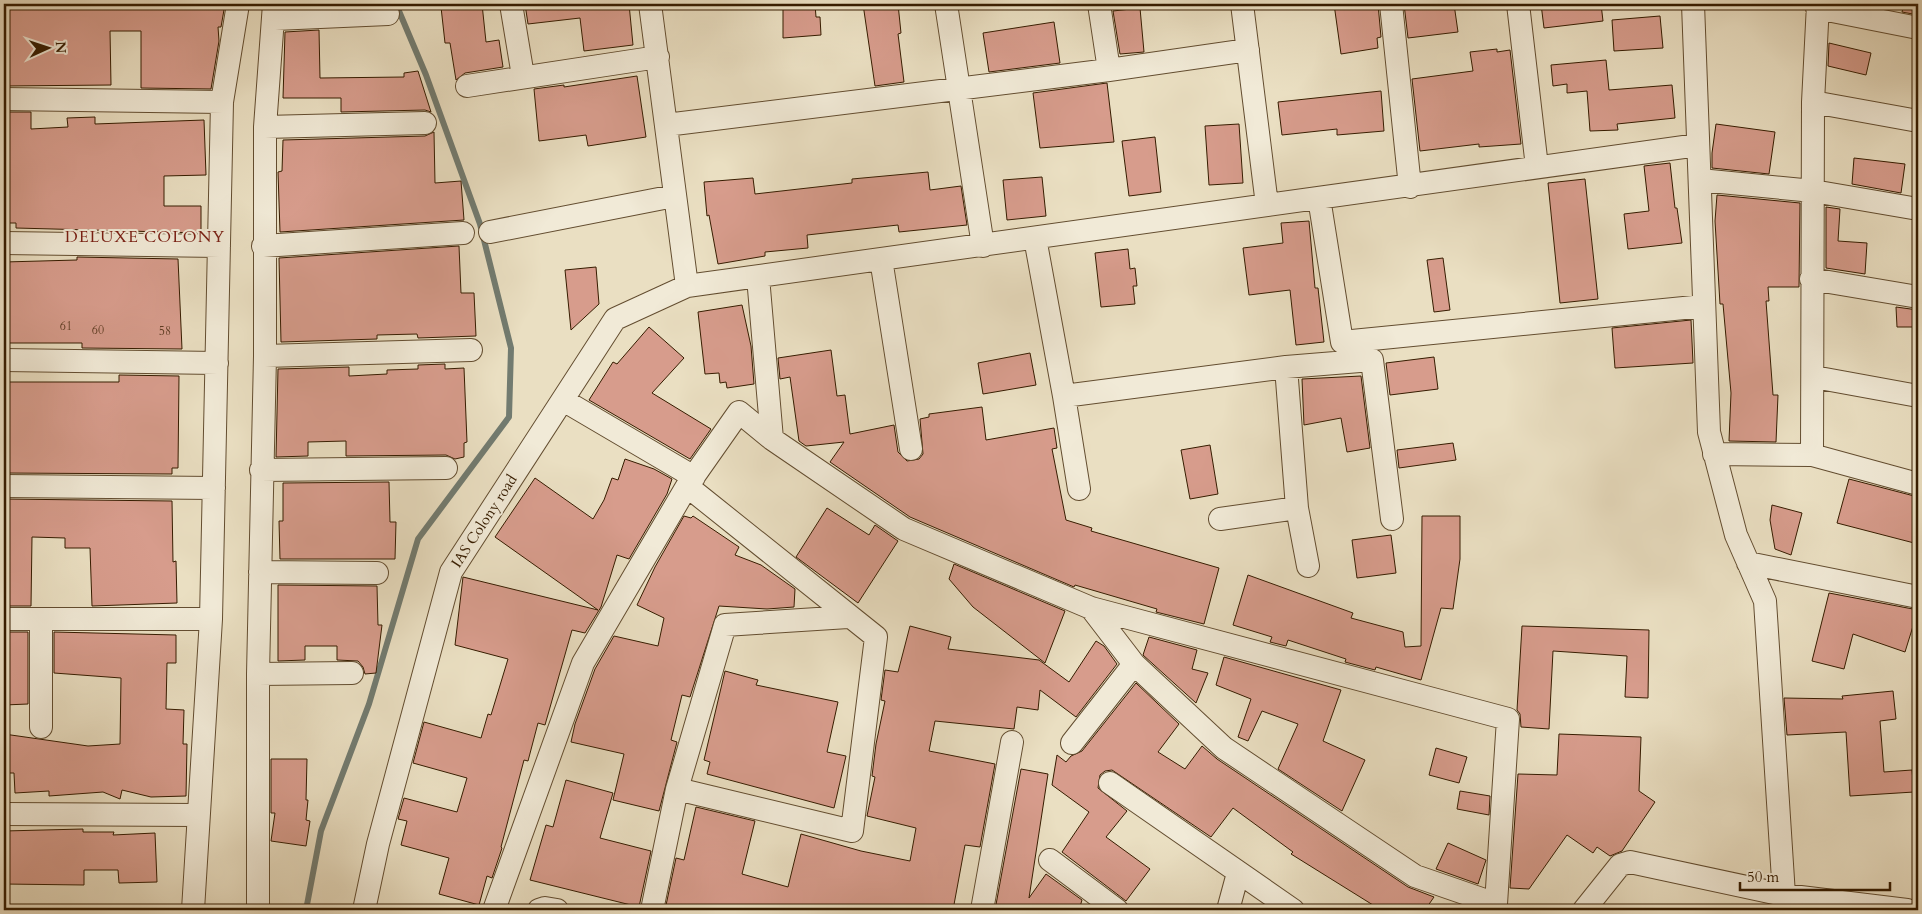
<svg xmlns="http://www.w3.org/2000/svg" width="1922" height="914" font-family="Cardo,serif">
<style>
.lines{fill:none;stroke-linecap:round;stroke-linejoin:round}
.stream{stroke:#727b70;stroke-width:6}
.building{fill:#d79c8c;stroke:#361c00}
.minor-casing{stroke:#634d30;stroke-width:24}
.minor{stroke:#f1ead7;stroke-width:22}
.labels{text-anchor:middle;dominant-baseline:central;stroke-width:4;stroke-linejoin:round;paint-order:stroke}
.number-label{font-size:12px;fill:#5e3c23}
.street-label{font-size:15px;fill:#361c00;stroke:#f1ead7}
.neighbourhood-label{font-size:16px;letter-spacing:1px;fill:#7a1f14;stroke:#f1ead7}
</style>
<rect width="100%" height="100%" fill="#eadfc2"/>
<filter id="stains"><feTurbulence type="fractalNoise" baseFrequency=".004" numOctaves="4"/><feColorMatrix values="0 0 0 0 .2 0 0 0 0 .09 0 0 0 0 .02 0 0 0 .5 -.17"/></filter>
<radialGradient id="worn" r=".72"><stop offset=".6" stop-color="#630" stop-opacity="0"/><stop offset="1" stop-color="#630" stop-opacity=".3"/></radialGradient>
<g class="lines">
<!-- stream -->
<path class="stream" d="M306,910L321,831L369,704L418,539L509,417L511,348L480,224L426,75L396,4"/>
</g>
<!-- building -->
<path class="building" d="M4,4H225L221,27H218L219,41L211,89L141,88V31H110L111,85L4,86Z
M482,4L486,42L499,40L503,67L465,73L456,80L450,43H445L441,7Z
M525,4H629L633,45L584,51L580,18L528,24Z
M783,4H815L816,17H820L821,35L783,38Z
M863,4H898L901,33L898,34L904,82L875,86Z
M1334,4H1378L1381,37L1377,38L1378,48L1341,54Z
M1404,4H1454L1458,32L1408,38Z
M1541,4H1601L1603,21L1544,28Z
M1904,4H1918V15L1902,12Z
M1140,8L1144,52L1120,54L1113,11Z
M1660,16L1663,48L1614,51L1612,20Z
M1054,22L1060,63L989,72L983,33Z
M319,30L320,78L404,77V73L418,71L431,112L425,110L341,112V98H283L285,32Z
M1829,43L1871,53L1866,75L1828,66Z
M1497,49V52L1510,50L1521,144L1479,147V144L1420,151L1412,79L1473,71L1470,52Z
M1606,60L1609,90L1672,85L1675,118L1617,124L1618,130L1590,131L1587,91L1567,93V84L1553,86L1551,65Z
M637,76L646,137L588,146L586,135L539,141L534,89L564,85V87Z
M1107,83L1114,142L1040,148L1033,93Z
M1381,91L1384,131L1337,135V129L1282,135L1278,102Z
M4,112H31V129L68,127L67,118L95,117V124L204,120L206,175L164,176V206H201V233L16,228V223H4Z
M1239,124L1243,183L1209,185L1205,126Z
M1716,124L1775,132L1769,174L1712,168V153Z
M434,132L435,183L461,181L464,220L280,232L278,172L282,171L283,140L425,136Z
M1155,137L1161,192L1129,196L1122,141Z
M1854,158L1905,164L1901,193L1852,184Z
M1670,163L1675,208H1677L1682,243L1628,249L1624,214L1649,211L1644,166Z
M928,172L930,190L961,186L967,225L899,232L898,225L807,235L808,248L765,252V256L718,264L709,215L707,216L704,182L753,178L755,194L852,183V179Z
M1042,177L1046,216L1007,220L1003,180Z
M1585,179L1598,299L1560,303L1548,183Z
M1717,195L1800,203L1799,287H1768L1769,301H1766L1773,395H1778L1776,442L1729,441L1731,393L1723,304H1720L1715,221Z
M1826,207L1840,209L1838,241L1867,243L1865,274L1826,268Z
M1309,221L1315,288H1318L1324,342L1296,345L1290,290L1249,295L1243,248L1283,243L1281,223Z
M459,246L461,293H474L476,336L418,338L417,334L377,335V339L281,342L279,258Z
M1128,249L1130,269L1135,268L1137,286H1133L1135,304L1101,307L1095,253Z
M77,257L178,259L182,349L82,348V343H4V262L77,260Z
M1443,258L1450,310L1434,312L1427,260Z
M596,267L599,304L571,330L565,270Z
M742,305L751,346L754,384L727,388L726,382L720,383L719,373L705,374L698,312Z
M1896,307L1918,310V327H1897Z
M1691,320L1693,363L1615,368L1612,328Z
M649,327L684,358L652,393L711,429L690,459L589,400L613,362L617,364Z
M831,350L837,396L845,395L850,434L894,425L898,452L907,461L919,459L923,454L920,419L929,417V414L982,407L986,440L1054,428L1057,448L1052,449L1066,520L1092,528L1091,531L1219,568L1204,624L1156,612L1157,609L1075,585L1074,587L910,517L830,462L844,442L806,446L799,441L790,377L780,379L778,358Z
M1030,353L1036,385L983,394L978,363Z
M1434,357L1438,389L1390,395L1386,363Z
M445,364V369L464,368L467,442L464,443V457L455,459L446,455L346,456V441L308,442V456L276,457L278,369L349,367V376L387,374V370L418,369V365Z
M119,375L179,376L178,468H172V474L4,473V382H119Z
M1361,376L1370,448L1347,452L1341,418L1304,425L1302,379Z
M1453,443L1456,460L1399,468L1397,450Z
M1210,445L1218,494L1190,499L1181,450Z
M625,459L654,469L672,479L667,494L629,559L617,555L601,607L585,633L572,630L545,725L538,723L528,761L524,760L501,847L502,848L492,878L487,876L479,905L439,894L449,858L401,845L407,821L398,819L404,798L457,812L467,778L413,763L424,722L481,738L488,714L491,715L508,659L455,645L463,577L598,610L495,537L535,478L593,519L604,500L612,478L618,480Z
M1849,479L1918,497V544L1837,523Z
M389,482L390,522H396L395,559H280L279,521H283V483Z
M4,499L172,501L173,562L176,561L177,603L92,606L90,548H65V538L32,537L31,606H4Z
M1772,505L1802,513L1791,555L1775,549L1770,520Z
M827,508L869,535L875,525L898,541L858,603L796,557Z
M684,516L691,518L693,516L739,547L735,555L761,565L795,589L794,607L767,609L719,606L690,697L682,695L671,740L677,742L659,811L613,800L624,754L571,742L575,724L595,669L614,636L658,646L664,618L637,605L655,567Z
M1422,516H1460V559L1453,609L1441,608L1421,680L1376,667L1375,670L1345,662L1346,659L1288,640L1286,646L1270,642L1272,637L1233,625L1248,575L1353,613L1351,618L1403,632L1405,647L1421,646Z
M1391,535L1396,573L1357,578L1352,540Z
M954,564L1065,611L1045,663L973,607L949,579Z
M278,585L377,586L378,625H382L376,673L365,674L363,667L358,661L337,660V646H305V660L278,661Z
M1829,593L1918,610L1905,652L1853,634L1844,669L1812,661Z
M910,626L951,637L948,649L1039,660L1069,682L1096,641L1104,646L1117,664L1076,717L1040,690L1038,710L1017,707L1014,729L935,721L929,751L995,764L980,847L965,845L953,910H665L676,858L684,860L696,807L755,821L742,874L788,887L801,834L861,851L910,861L916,828L867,816L875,777L872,776L876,744L885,701L881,700L885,670L898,672Z
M1522,626L1649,630L1648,698L1625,697L1627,656L1553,651L1549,729L1521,727L1520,714L1517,710Z
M4,632H28V704L4,705Z
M54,632L176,635V663H167L166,709L184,710L183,744H187L186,796L151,797L122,790L120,799L103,792L49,796V791L15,793L14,773H4V734L88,746L120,744L121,678L54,673Z
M1149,637L1197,650L1192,669L1208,673L1196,703L1143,655Z
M1224,657L1341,690L1323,741L1365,760L1342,811L1278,769L1298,724L1262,711L1248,741L1238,737L1251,699L1216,685Z
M725,671L758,680L756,685L838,702L827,752L846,756L834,808L707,774L710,762L704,760Z
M1136,683L1179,724L1158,752L1185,769L1202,746L1217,759L1408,887L1434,897L1425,910H1381L1291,854L1293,852L1233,808L1211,837L1112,770L1105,771L1100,775L1098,788L1127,811L1106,837L1150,869L1126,901L1062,852L1089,812L1052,785L1057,755L1066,762L1071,756L1082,751Z
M1893,691L1896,719L1880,721L1884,772L1912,770L1914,792L1850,796L1846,732L1787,735L1784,698L1843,699L1842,696Z
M1559,734L1641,737L1639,791L1655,802L1622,851L1610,856L1597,847L1593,853L1567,835L1529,889L1510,888L1518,774L1557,775Z
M1436,748L1467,757L1459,783L1429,775Z
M271,759H307L306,800H308L306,820L310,821L306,846L271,841L275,813H271Z
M1021,769L1048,774L1029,898L1046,874L1082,900L1079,910H995Z
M566,780L613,793L600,838L651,851L639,907L530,880L546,825L553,827Z
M1460,791L1490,796L1489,815L1457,809Z
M83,829V832H114L113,835L155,833L157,882L119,883L118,870H84V885L4,884V831Z
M1448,843L1486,860L1478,884L1436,869Z"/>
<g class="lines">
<!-- minor casing -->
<g class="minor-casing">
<path id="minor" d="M511,4L523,76
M650,4L687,286
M946,4L983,246
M1099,4L1109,70
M1242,4L1267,205
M1391,4L1410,187
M1518,4L1537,167
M1693,4L1709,432L1736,535L1765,601L1784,895
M1817,8L1918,28
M275,19L388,14
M467,86L658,57
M4,99L222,102
M1813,102L1918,121
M666,125L1109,70L1248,50
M265,127L425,123
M1700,180L1813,191L1918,209
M490,232L674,196
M1035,238L1064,396L1079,489
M4,243L219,246
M263,246L463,233
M881,259L911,449
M758,277L772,439
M1811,279L1918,297
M1342,342L1704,306
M265,356L471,350
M4,360L217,363
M1372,360L1392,519
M1286,367L1297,508L1308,566
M1814,377L1918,396
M1064,396L1286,367L1372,360L1342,342L1319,198
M563,400L694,477
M1714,454L1812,455L1918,484
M1812,455L1813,102L1818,4
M261,470L446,468
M4,486L214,488
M1220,519L1297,508
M1748,563L1918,597
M260,572L377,573
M1091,608L1134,664L1224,748L1415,876L1496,904
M4,619H211
M258,674L352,673
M41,727V619
M1072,743L1134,664
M1110,783L1293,910
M677,789L852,831L876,637L687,486
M4,814L197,815
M1050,860L1117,910
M193,910L211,619L222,102L238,4
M258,910V674L265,356V127L274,4
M364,910L378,844L451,572L615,319L687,286L1698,145
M494,910L583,663L687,486L739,412L772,439L904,529L1091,608L1508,719L1496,904L1493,910
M539,910L545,908L557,910
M652,910L677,789L725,625L848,617
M982,910L1012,742
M1228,910L1238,873
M1584,910L1620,865L1630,862L1784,895L1907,910"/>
</g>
<!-- minor -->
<use href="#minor" class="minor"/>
</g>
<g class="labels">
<!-- number labels -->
<g class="number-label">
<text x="66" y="326">61</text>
<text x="98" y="330">60</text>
<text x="165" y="331">58</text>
</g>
<!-- street labels -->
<g class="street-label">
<text transform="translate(484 521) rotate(-57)">IAS Colony road</text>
</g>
<!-- neighbourhood labels -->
<g class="neighbourhood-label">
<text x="145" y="237">DELUXE COLONY</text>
</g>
</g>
<!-- margin -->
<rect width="1922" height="914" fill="none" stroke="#eadfc2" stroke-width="20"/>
<rect x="5" y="5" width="1912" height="904" fill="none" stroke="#361c00" stroke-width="2.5"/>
<rect x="10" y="10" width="1902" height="894" fill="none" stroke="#361c00"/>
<!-- north arrow -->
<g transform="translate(48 48) rotate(87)" stroke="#f1ead7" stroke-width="4" paint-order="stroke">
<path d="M0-4L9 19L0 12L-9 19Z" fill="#361c00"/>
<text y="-8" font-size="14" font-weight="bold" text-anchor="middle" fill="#361c00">N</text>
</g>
<!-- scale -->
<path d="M1740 882v8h150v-8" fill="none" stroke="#361c00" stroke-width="2.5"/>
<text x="1747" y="882" font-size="15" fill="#361c00" stroke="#f1ead7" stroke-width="4" paint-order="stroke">50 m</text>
<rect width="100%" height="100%" filter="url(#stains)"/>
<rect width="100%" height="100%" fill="url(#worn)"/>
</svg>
